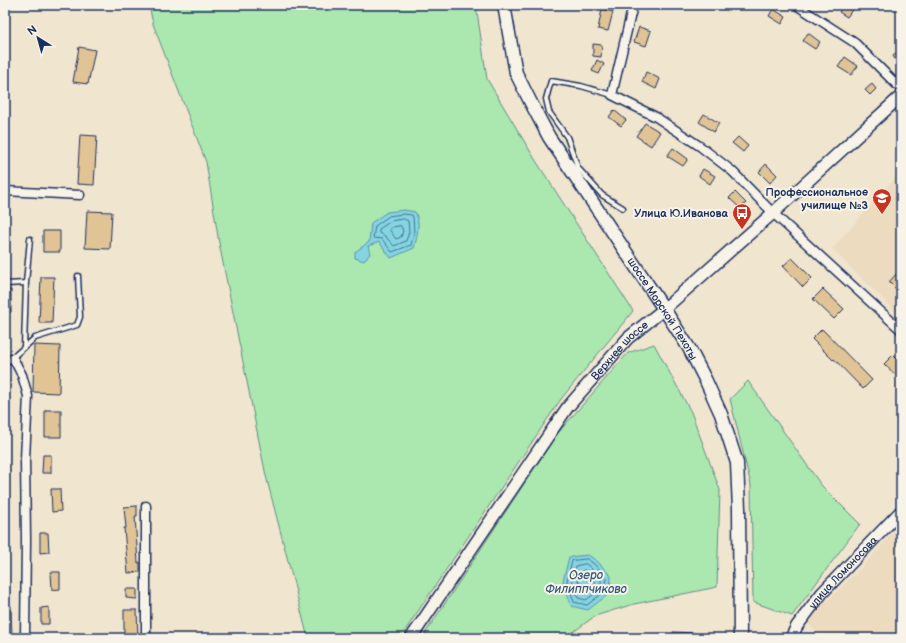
<svg xmlns="http://www.w3.org/2000/svg" width="906" height="643" font-family="'Balsamiq Sans',sans-serif">
<style>
.built{fill:#ecdbbe}
.green{fill:#aae8af;stroke:#628c86}
.water{fill:#85d4e2;stroke:#5b92ad}
.lines{fill:none;stroke-linecap:round;stroke-linejoin:round}
.shore{stroke:#457193;stroke-width:1}
.building{fill:#e1c495;stroke:#1b2f5e}
.service-casing{stroke:#1b2f5e;stroke-width:7}
.minor-casing{stroke:#1b2f5e;stroke-width:11}
.tertiary-casing{stroke:#1b2f5e;stroke-width:14}
.secondary-casing{stroke:#1b2f5e;stroke-width:15}
.service{stroke:#f7f3e8;stroke-width:4}
.minor{stroke:#f7f3e8;stroke-width:8}
.tertiary{stroke:#f7f3e8;stroke-width:11}
.secondary{stroke:#f7f3e8;stroke-width:12}
.labels{text-anchor:middle;dominant-baseline:central;stroke-width:4;stroke-linejoin:round;paint-order:stroke}
.poi-label{font-size:11px;font-weight:bold;fill:#1b2f5e;stroke:#f7f3e8;text-anchor:end}
.street-label{font-size:11px;fill:#1b2f5e;stroke:#f7f3e8}
.water-label{font-size:12px;font-style:italic;fill:#36587f;stroke:#f7f3e8}
</style>
<rect width="100%" height="100%" fill="#f0e5cf"/>
<filter id="ink" filterUnits="userSpaceOnUse"><feTurbulence type="fractalNoise" baseFrequency=".025" numOctaves="2"/><feDisplacementMap in="SourceGraphic" scale="8" xChannelSelector="R" yChannelSelector="G"/><feConvolveMatrix kernelMatrix="1 2 1 2 8 2 1 2 1" color-interpolation-filters="sRGB"/></filter>
<g filter="url(#ink)">
<!-- built -->
<path class="built" d="M897,176L901,180V317L832,249Z
M900,524L901,526V638H822L806,621L862,567Z"/>
<!-- green -->
<path class="green" d="M149,5H476L487,79L536,161L633,311L561,399L400,638H308L266,476L219,243L206,162L153,24Z
M654,344L691,412L720,490L717,587L634,604L595,616L565,638H422L557,434L628,353Z
M748,381L821,485L860,524L792,616L753,602L751,485L730,399Z"/>
<!-- water -->
<path class="water" d="M404,210L415,212C421,222 417,238 414,248L391,258L379,242L368,246L370,254L364,261L355,258V252L369,242L371,223L387,212Z
M588,555L597,561L611,576L610,593L588,610L571,606L563,581L569,557Z"/>
<g class="lines">
<!-- shore -->
<path class="shore" d="M404,214L412,215L413,217L414,233L411,245L392,252L382,239L373,238L375,226L389,216Z
M404,219L408,221L409,232L406,241L394,246L385,236L379,233V229L391,221Z
M401,226L403,231L401,237L396,239L389,229L393,227Z
M587,559L594,564L607,578L605,591L587,605L574,602L567,581L572,561Z
M586,564L591,568L601,580V589L586,600L578,598L572,581L576,566Z
M585,570L595,582V586L584,594L582,592L578,580L581,572Z"/>
</g>
<!-- building -->
<path class="building" d="M844,5L852,10L847,17L839,12Z
M602,9L613,12L608,31L598,29Z
M773,9L786,17L782,24L769,16Z
M639,27L651,31L646,46L634,42Z
M808,33L820,42L815,49L803,41Z
M593,44L602,45L601,57L593,56Z
M79,47L95,50L88,84L73,82Z
M901,49V59L897,62L893,56Z
M845,57L858,66L851,75L838,67Z
M597,60L604,64L599,74L592,71Z
M646,72L660,79L656,89L642,82Z
M872,84L876,89L870,95L865,90Z
M614,110L626,120L621,126L609,117Z
M704,114L719,123L714,132L699,122Z
M645,123L660,132L651,146L636,136Z
M80,135L97,136L94,185L77,184Z
M738,137L748,146L743,152L732,143Z
M673,148L688,159L683,166L667,156Z
M766,164L777,175L770,183L759,172Z
M703,169L715,176L710,184L699,176Z
M735,192L746,203L740,208L729,198Z
M87,211L112,212L110,249L85,248Z
M43,231H60V252H43Z
M792,258L812,278L803,287L783,266Z
M901,269V294L889,282Z
M41,277H54L52,323H39Z
M823,289L844,309L834,319L813,299Z
M5,290H11V312H5Z
M822,329L872,380L863,389L834,359L833,360L812,339Z
M34,345L60,346L59,393L33,392Z
M893,355L901,363V380L884,364Z
M45,410H61V437H45Z
M43,455H51V473H42Z
M51,489H60L61,511L52,512Z
M137,506V516H135L138,563L140,562V572L128,573L124,528H126L124,507Z
M40,533H48L49,552L40,553Z
M51,572H60V589L52,590Z
M126,589H137V599L126,598Z
M5,606H11L12,638H5Z
M49,607V624H41V608Z
M124,610H137L138,638H124Z
M673,632L695,633V638H673Z"/>
<g class="lines">
<!-- service casing -->
<g class="service-casing">
<path id="service" d="M612,95L581,86L551,81L546,99L549,112L567,137L578,168L602,195L623,208
M5,284L26,283
M24,347L26,283L30,239
M5,364L35,338L77,325L80,317L78,276"/>
</g>
<!-- minor casing -->
<g class="minor-casing">
<path id="minor" d="M633,5L612,95L656,117L701,147L732,171L773,213L901,330
M796,5L855,43L901,89
M5,191L80,195
M13,358L22,375L28,396L25,459L26,540L25,638
M146,638V506"/>
</g>
<!-- tertiary casing -->
<g class="tertiary-casing">
<g id="tertiary">
<path id="s1" d="M411,638L567,408L628,338L664,309L773,213L901,96"/>
<path id="s2" d="M791,638L797,626L822,593L901,511"/>
</g>
</g>
<!-- secondary casing -->
<g class="secondary-casing">
<g id="secondary">
<path id="s3" d="M504,5L516,73L530,101L549,137L664,309L689,348L706,381L721,414L737,463L739,509L740,638"/>
</g>
</g>
<!-- service -->
<use href="#service" class="service"/>
<!-- minor -->
<use href="#minor" class="minor"/>
<!-- tertiary -->
<use href="#tertiary" class="tertiary"/>
<!-- secondary -->
<use href="#secondary" class="secondary"/>
</g>
</g>
<!-- icons -->
<defs>
<g id="school-pin" transform="scale(1)"><path d="M0 17L-7.5 6A9.5 9.5 0 1 1 7.5 6Z" fill="#c8321e" stroke="#f7f3e8"/><path d="M0-5L7-2L0 1L-7-2ZM-4 1L0 2.5L4 1V4Q0 6-4 4Z" fill="#fff"/></g>
<g id="bus-pin" transform="scale(1)"><path d="M0 17L-7.5 6A9.5 9.5 0 1 1 7.5 6Z" fill="#c8321e" stroke="#f7f3e8"/><path d="M-5-6H5V4H4V6H2V4H-2V6H-4V4H-5ZM-3.5-4V0h7V-4ZM-3.5 1.2v1.5H-2V1.2ZM2 1.2v1.5H3.5V1.2Z" fill="#fff"/></g>
</defs>
<g fill-rule="evenodd">
<use href="#school-pin" x="882" y="198"/>
<use href="#bus-pin" x="742" y="213"/>
</g>
<g class="labels">
<!-- poi labels -->
<g class="poi-label">
<text x="868" y="192">Профессиональное<tspan x="868" dy="13">училище №3</tspan></text>
<text x="728" y="213">Улица Ю.Иванова</text>
</g>
<!-- street labels -->
<g class="street-label">
<text stroke="none"><textPath href="#s3" startOffset="347">шоссе Морской Пехоты</textPath></text>
<text stroke="none"><textPath href="#s1" startOffset="356">Верхнее шоссе</textPath></text>
<text stroke="none"><textPath href="#s2" startOffset="84">улица Ломоносова</textPath></text>
</g>
<!-- water labels -->
<g class="water-label">
<text x="586" y="575">Озеро<tspan x="586" dy="14">Филиппчиково</tspan></text>
</g>
</g>
<!-- margin -->
<rect width="906" height="643" fill="none" stroke="#f7f3e8" stroke-width="20"/>
<rect x="10" y="10" width="886" height="623" fill="none" stroke="#1b2f5e" stroke-width="1.5" filter="url(#ink)"/>
<!-- north arrow -->
<g transform="translate(38 38) rotate(323)" stroke="#f7f3e8" stroke-width="3" paint-order="stroke">
<path d="M0-3L7 15L0 10L-7 15Z" fill="#1b2f5e"/>
<text y="-6" font-size="11" font-weight="bold" text-anchor="middle" fill="#1b2f5e">N</text>
</g>
</svg>
